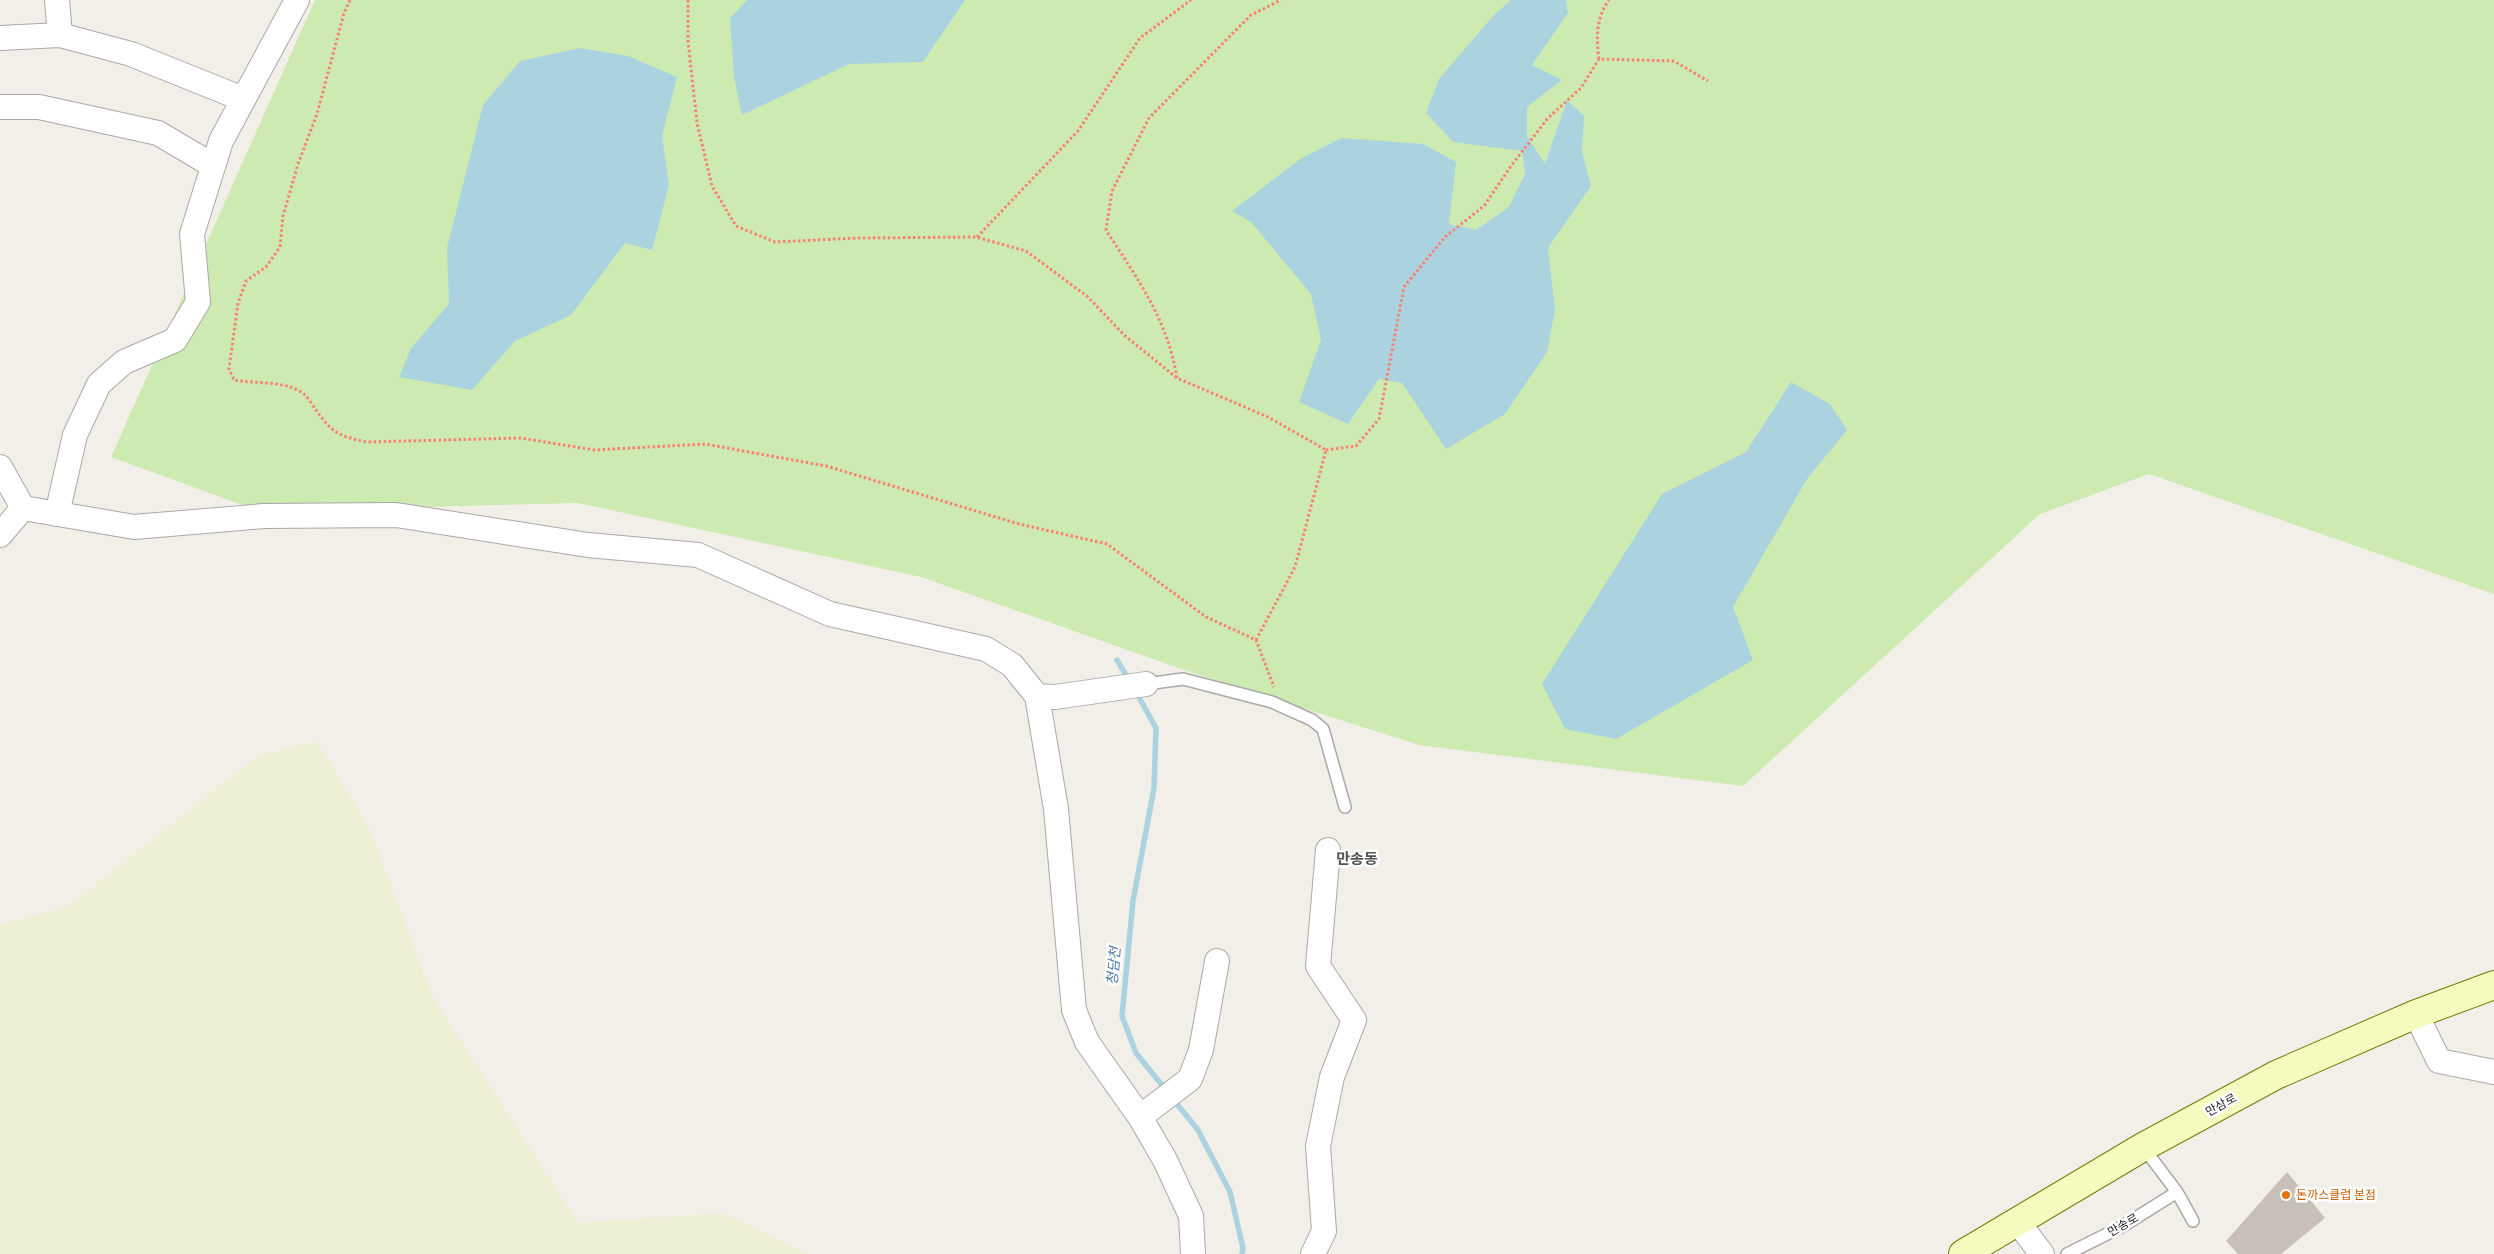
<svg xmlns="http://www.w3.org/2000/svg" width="2494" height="1254" font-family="'Fira Sans Condensed','Noto Sans KR',sans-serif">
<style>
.farmland{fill:#eef0d5}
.grass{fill:#cdebb0}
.water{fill:#aad3df}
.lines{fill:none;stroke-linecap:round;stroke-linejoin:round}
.stream{stroke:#aad3df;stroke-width:5.5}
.building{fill:#c7bfb8}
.lane-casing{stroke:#a9a9a9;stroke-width:14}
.street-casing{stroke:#a9a9a9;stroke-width:26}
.secondary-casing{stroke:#707d05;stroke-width:30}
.path{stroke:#fa8072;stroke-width:3;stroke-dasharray:2.5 2.5;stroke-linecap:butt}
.lane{stroke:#fff;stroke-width:11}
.street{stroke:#fff;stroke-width:24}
.secondary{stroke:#f7fabf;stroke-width:28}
.food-dot{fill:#e8710a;stroke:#fff;stroke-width:2}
.labels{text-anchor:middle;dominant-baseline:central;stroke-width:5;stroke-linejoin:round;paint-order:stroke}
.street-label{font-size:12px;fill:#222;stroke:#fff}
.food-label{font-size:12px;fill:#c56008;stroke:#fff;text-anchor:start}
.water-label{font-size:14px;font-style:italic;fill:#4a7aab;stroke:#fff}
.quarter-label{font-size:15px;font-weight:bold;fill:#555;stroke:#fff}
</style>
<rect width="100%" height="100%" fill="#f2efe9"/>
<!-- farmland -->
<path class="farmland" d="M317,741L369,827L433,997L578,1223L722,1213L808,1254H0V924L69,906L258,756Z"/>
<!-- grass -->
<path class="grass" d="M315,0H2494V594L2149,474L2040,514L1743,786L1419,745L1187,671L921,577L578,503L259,511L111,457Z"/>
<!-- water -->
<path class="water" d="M747,0H965L923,62L849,64L742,115L734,77L730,18Z
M1511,0H1566L1568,13L1532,65L1562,80L1527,107V136L1545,164L1567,100L1584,116L1582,152L1591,186L1548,248L1555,310L1547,352L1505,414L1446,449L1402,383L1379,379L1348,424L1299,402L1321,340L1311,294L1251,222L1232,211L1300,159L1341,138L1423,144L1456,162L1449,224L1476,230L1509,207L1525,174L1522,151L1453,142L1426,113L1439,79L1493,16Z
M580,48L628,56L677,77L662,136L669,185L652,250L625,243L571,315L515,341L472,390L399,377L411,348L449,304L447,248L483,105L520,61Z
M1791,382L1830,404L1847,430L1807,479L1733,607L1753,660L1616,739L1565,729L1542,684L1662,494L1746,452Z"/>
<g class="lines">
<!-- stream -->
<path class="stream" d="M1117,660L1129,680
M1136,692L1156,728L1154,788L1133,901L1122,1016L1136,1053L1166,1090
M1173,1099L1198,1130L1230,1192L1243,1248L1242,1254"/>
</g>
<!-- building -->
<path class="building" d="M2287,1172L2325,1218L2281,1254H2238L2226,1241Z"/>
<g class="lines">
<!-- lane casing -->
<g class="lane-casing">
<path id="lane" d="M1146,684L1183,679L1272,702L1312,720L1323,729L1345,807
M2143,1147L2177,1192L2193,1221
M2067,1254L2123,1226L2177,1192"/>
</g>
<!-- street casing -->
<g class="street-casing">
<path id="street" d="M57,0L60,35
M0,38L60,35L131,54L243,99
M0,107H39L158,133L212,165
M0,467L23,508
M23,508L134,527L264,516L396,515L588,545L698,555L830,614L986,649L1012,665L1037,696L1056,809L1074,1010L1087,1042L1140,1117L1165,1160L1191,1216L1193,1254
M57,514L75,435L99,384L124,362L175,340L198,302L192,234L221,141L297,0
M0,535L23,508
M1037,696L1055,697L1146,684
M2416,1014L2439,1061L2494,1072
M1140,1117L1190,1079L1201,1050L1217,961
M2017,1221L2042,1254
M1313,1254L1324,1231L1318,1146L1332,1077L1354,1020L1318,966L1328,850"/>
</g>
<!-- secondary casing -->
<g class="secondary-casing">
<path id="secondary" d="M1963,1254L2143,1147L2276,1075L2416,1014L2494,985"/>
</g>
<!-- path -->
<path class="path" d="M350,0L344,13L317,114L298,164L283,216L280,247L266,267L246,281L238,303L229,369L234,380C255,384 288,380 305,395C309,399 313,406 316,410C332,433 339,436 366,442L521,438L594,450L705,444L826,466L1019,524L1107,544L1206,617L1256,640L1274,687
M688,0V41L697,123L712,186L736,226L775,242L857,238L976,237L1026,251L1088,297L1124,335L1177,378L1268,417L1326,450L1295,567L1256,640
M1599,59C1596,38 1596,18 1609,0
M977,237L1078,131L1140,38L1191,0
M1177,378C1167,318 1138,280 1106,230L1112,191L1149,118L1251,15L1281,0
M1326,450L1356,446L1379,419L1404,287L1445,237L1484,206L1511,166L1548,118L1581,88L1599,59L1674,61L1708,81"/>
<!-- lane -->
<use href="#lane" class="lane"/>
<!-- street -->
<use href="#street" class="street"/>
<!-- secondary -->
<use href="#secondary" class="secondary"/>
</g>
<!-- markers -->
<circle class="food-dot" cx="2286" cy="1195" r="5"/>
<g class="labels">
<!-- street labels -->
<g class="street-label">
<text transform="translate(2221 1105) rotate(-29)">만삼로</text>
<text transform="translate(2123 1225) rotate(-30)">만송로</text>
</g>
<!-- food labels -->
<g class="food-label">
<text x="2296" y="1195">돈까스클럽 본점</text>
</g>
<!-- water labels -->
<g class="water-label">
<text transform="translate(1114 966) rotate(-85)">청담천</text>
</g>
<!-- quarter labels -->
<g class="quarter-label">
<text x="1357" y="859">만송동</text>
</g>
</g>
</svg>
